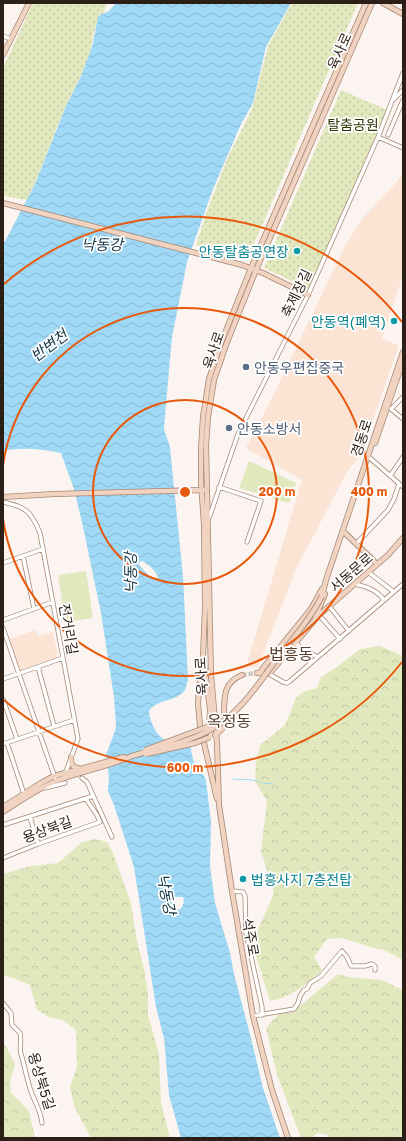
<svg xmlns="http://www.w3.org/2000/svg" width="406" height="1141" font-family="'Golos Text','Noto Sans KR',sans-serif">
<style>
.built{fill:#fce4d4}
.grass{fill:#e2e8be}
.forest{fill:url(#forest-crowns)}
.park{fill:url(#park-dots)}
.water{fill:url(#water-waves);fill-rule:evenodd}
.lines{fill:none;stroke-linecap:round;stroke-linejoin:round}
.stream{stroke:#9fd9f6;stroke-width:1}
.secondary-tunnel{stroke:#d1c9c5;stroke-width:4.5;stroke-dasharray:4.5 2;stroke-linecap:butt}
.street-casing{stroke:#a58772;stroke-width:5}
.secondary-casing{stroke:#a58772;stroke-width:6}
.street{stroke:#fff;stroke-width:3.5}
.secondary{stroke:#f1d3c2;stroke-width:4.5}
.secondary-bridge-casing{stroke:#a58772;stroke-width:6;stroke-linecap:butt}
.secondary-bridge{stroke:#f1d3c2;stroke-width:4.5}
.ring{fill:none;stroke:#e8590c;stroke-width:2}
.culture-dot{fill:#0f9aa8;stroke:#fff;stroke-width:1.5}
.service-dot{fill:#5c6f8a;stroke:#fff;stroke-width:1.5}
.labels{text-anchor:middle;dominant-baseline:central;stroke-width:3.5;stroke-linejoin:round;paint-order:stroke}
.street-label{font-size:14px;fill:#2b1f17;stroke:#fff}
.park-label{font-size:14px;fill:#2f3300;stroke:#fff}
.culture-label{font-size:14px;fill:#0d838f;stroke:#fff;text-anchor:end}
.service-label{font-size:14px;fill:#4e5e75;stroke:#fff;text-anchor:start}
.water-label{font-size:15px;font-style:italic;fill:#123443;stroke:#fff}
.quarter-label{font-size:16px;fill:#593f2c;stroke:#fff}
.centre{fill:#e8590c;stroke:#fff;stroke-width:2}
.ring-label{font-size:12px;text-anchor:middle;font-weight:bold;fill:#e8590c;stroke:#fff;stroke-width:3.5;stroke-linejoin:round;paint-order:stroke}
</style>
<defs>
<pattern id="forest-crowns" width="20" height="18" patternUnits="userSpaceOnUse"><rect width="20" height="18" fill="#e2e8be"/><path d="M2 6a3 3 0 1 1 6 0M12 15a3 3 0 1 1 6 0" fill="none" stroke="#c2c7a3"/></pattern>
<pattern id="park-dots" width="8" height="8" patternUnits="userSpaceOnUse"><rect width="8" height="8" fill="#e2e8be"/><path d="M2 2h.1M6 6h.1" fill="none" stroke="#c2c7a3" stroke-width="1.8" stroke-linecap="round"/></pattern>
<pattern id="water-waves" width="16" height="10" patternUnits="userSpaceOnUse"><rect width="16" height="10" fill="#9fd9f6"/><path d="M0 5q4-4 8 0t8 0" fill="none" stroke="#89bad2"/></pattern>
</defs>
<rect width="100%" height="100%" fill="#fbf4f0"/>
<!-- built -->
<path class="built" d="M403,173V275L382,339L399,345L361,455L348,470L296,569L258,667H246L302,480L246,448L276,390L345,246L362,219L396,183Z
M36,630L38,636L53,632L58,657L20,670L9,639Z"/>
<!-- grass -->
<path class="grass" d="M249,461L296,483L289,503L239,488Z
M86,571L93,618L65,622L58,575Z"/>
<!-- forest -->
<path class="forest" d="M380,646L403,656V960L384,950L370,947L342,938L327,939L314,957L322,970C306,985 292,997 270,1001L255,953V937L274,893L261,851L267,801L255,781L256,762L260,745L285,725L296,698L303,692L317,688L321,677L337,667L360,649Z
M96,839L107,842L113,853L131,903L137,941L144,969L148,994V1015L159,1054L161,1102L170,1138H91L74,1106L70,1087L77,1066L76,1030L62,1020L49,1017L37,1010L30,985L3,974V874L31,866L58,863L82,842Z
M338,974L348,977L382,980L403,990V1138H329L327,1135L317,1133L312,1138H301L277,1075L266,1028L279,1014L293,1012Z
M3,1041L15,1064L10,1081L11,1093L29,1111L35,1138H3Z"/>
<!-- park -->
<path class="park" d="M33,3H107L103,14L100,15C93,28 93,44 88,59C82,75 73,90 66,106C52,137 42,170 27,200L3,196V68Z
M292,3H358L248,258L196,245L207,211L227,159L252,109L268,46Z
M341,90L387,110L309,289L264,268Z"/>
<!-- water -->
<path class="water" d="M116,3H291L266,47L253,103L241,124L213,189L187,262L172,337L164,427C164,434 169,440 170,448L183,576L188,680C187,683 186,687 185,690C177,702 156,699 149,711C150,722 157,740 170,741C175,741 181,739 186,739L190,741C191,749 192,761 197,767C201,772 204,774 206,781L211,822L210,866L215,903L230,953L234,974L251,1038L263,1088L280,1138H181L169,1095L164,1038L156,1007L134,867L114,805L108,791L109,777L106,755L115,731L116,725L114,697L101,613L82,522L74,489L61,453C42,449 22,447 3,451V245L35,184L66,106L81,76L92,47L98,17L100,15L109,11ZM142,561C149,565 157,571 158,579L151,578L139,565L138,563ZM174,897H183C185,902 183,907 179,910L173,907L171,900Z"/>
<g class="lines">
<!-- stream -->
<path class="stream" d="M233,779L252,780L260,782
M263,783L274,784"/>
<!-- secondary-tunnel -->
<path class="secondary-tunnel" d="M242,675L257,673"/>
<!-- street casing -->
<g class="street-casing">
<path id="street" d="M3,36L11,39
M394,99L403,90
M388,135L403,100
M378,137L403,148
M403,397L391,409L403,419
M367,457L370,458L403,487
M390,476L403,457
M219,487L261,501L247,542
M3,502C26,507 31,511 40,533L78,739L65,774
M209,518L238,434L308,295L378,137L403,73
M356,544L388,510L394,499L399,484
M23,556L34,609
M3,563L43,549
M368,572L394,592
M354,584C366,586 377,590 384,600
M329,606L349,631
M319,615L340,639
M3,620L53,602
M3,628L55,778
M295,642L302,649L318,657
M38,667L54,726
M269,674L283,682L287,683L290,681L403,584
M3,679L63,658
M3,699L17,739
M7,743L24,794
M3,744L74,720
M82,778L87,782L112,837
M45,788L65,783
M30,817L38,844
M3,825L93,796
M3,858L38,844L100,822L97,815L86,799
M232,891L243,892L245,896L246,933L262,1007V1015
M3,1003L11,1013L12,1025L20,1033C22,1040 19,1047 21,1054C25,1067 27,1081 32,1094C36,1104 41,1112 42,1123
M253,1016L294,1009L298,1003L300,996L304,990L307,989L310,983L321,976L342,951L347,957L351,966H365L372,964L375,966V970"/>
</g>
<!-- secondary casing -->
<g class="secondary-casing">
<path id="secondary" d="M383,3L403,14
M3,55L29,3
M3,203L242,265L263,273L308,295
M375,443L403,361
M3,497L54,494L203,490
M342,532L345,533L377,564
M322,596L326,580L403,352
M315,618L325,594
M202,663L200,679L198,703L200,726L217,799
M260,672L311,609L322,589
M257,673L269,674L319,615L388,555L403,538
M211,716L203,657L205,607L204,524L201,482V449L203,417L209,379L221,343L251,268L366,3
M215,735C218,733 222,730 224,726C226,722 225,718 224,714C224,696 224,682 242,675
M71,757C71,763 71,767 78,768
M3,807L41,783L54,776L124,757
M3,812C20,801 37,789 56,781C81,771 108,767 132,756
M288,1138L272,1090L253,1016L232,891L219,805L217,743L211,675L206,445L208,417L214,380L226,345L256,270L372,3"/>
</g>
<!-- street -->
<use href="#street" class="street"/>
<!-- secondary -->
<use href="#secondary" class="secondary"/>
<!-- secondary-bridge casing -->
<g class="secondary-bridge-casing">
<path id="secondary-bridge" d="M145,750L207,727L209,725L210,713
M146,754L195,743L210,737
M132,756C158,748 186,743 210,730C239,714 257,686 276,660C292,640 310,619 322,596"/>
</g>
<!-- secondary-bridge -->
<use href="#secondary-bridge" class="secondary-bridge"/>
</g>
<!-- distance rings -->
<g class="ring">
<circle cx="185" cy="492" r="92"/>
<path d="M3 465A184 184 0 1 1 3 519"/>
<path d="M402 662A276 276 0 0 1 4 700M4 284A276 276 0 0 1 402 322"/>
</g>
<!-- markers -->
<g class="culture-dot">
<circle cx="297" cy="251" r="4"/>
<circle cx="394" cy="321" r="4"/>
<circle cx="243" cy="879" r="4"/>
</g>
<g class="service-dot">
<circle cx="246" cy="367" r="4"/>
<circle cx="229" cy="428" r="4"/>
</g>
<g class="labels">
<!-- street labels -->
<g class="street-label">
<text transform="translate(339 51) rotate(-66)">육사로</text>
<text transform="translate(296 293) rotate(-64)">축제장길</text>
<text transform="translate(213 350) rotate(-71)">육사로</text>
<text transform="translate(361 438) rotate(-72)">경동로</text>
<text transform="translate(351 572) rotate(-41)">서동문로</text>
<text transform="translate(69 629) rotate(80)">전거리길</text>
<text transform="translate(201 676) rotate(-94)">육사로</text>
<text transform="translate(47 829) rotate(-20)">용상북길</text>
<text transform="translate(251 937) rotate(80)">석주로</text>
<text transform="translate(42 1081) rotate(73)">용상북5길</text>
</g>
<!-- park labels -->
<g class="park-label">
<text x="353" y="124">탈춤공원</text>
</g>
<!-- culture labels -->
<g class="culture-label">
<text x="289" y="251">안동탈춤공연장</text>
<text x="386" y="321">안동역(폐역)</text>
<text x="251" y="879" text-anchor="start">법흥사지 7층전탑</text>
</g>
<!-- service labels -->
<g class="service-label">
<text x="254" y="367">안동우편집중국</text>
<text x="237" y="428">안동소방서</text>
</g>
<!-- water labels -->
<g class="water-label">
<text x="102" y="244">낙동강</text>
<text transform="translate(49 345) rotate(-37)">반변천</text>
<text transform="translate(130 573) rotate(-90)">낙동강</text>
<text transform="translate(167 894) rotate(79)">낙동강</text>
</g>
<!-- quarter labels -->
<g class="quarter-label">
<text x="291" y="654">법흥동</text>
<text x="229" y="721">옥정동</text>
</g>
</g>
<circle cx="185" cy="492" r="6" class="centre"/>
<g class="ring-label">
<text x="277" y="496">200 m</text>
<text x="369" y="496">400 m</text>
<text x="185" y="772">600 m</text>
</g>
<!-- border -->
<rect width="406" height="1141" fill="none" stroke="#2b1f17" stroke-width="8"/>
</svg>
